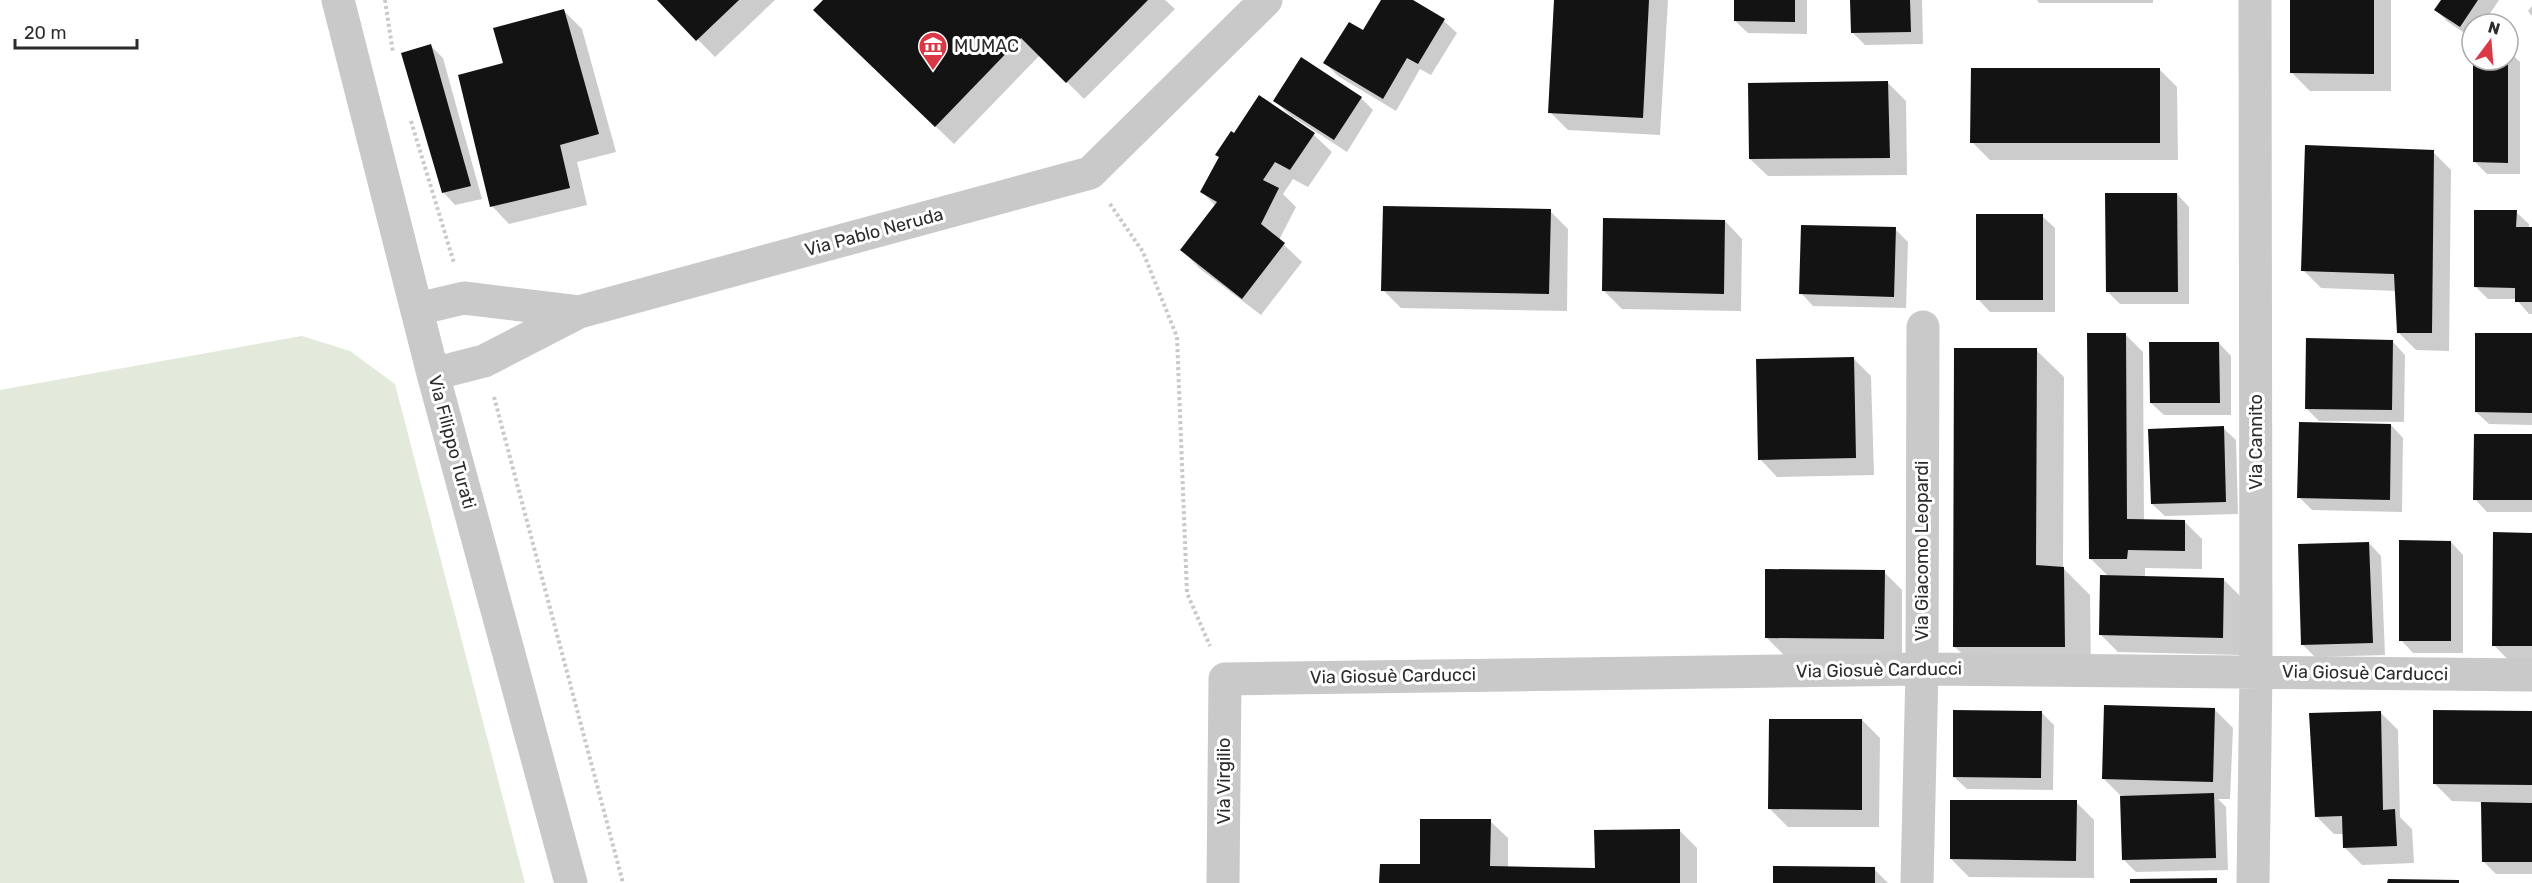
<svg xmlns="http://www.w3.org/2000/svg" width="2532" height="883" font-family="Rubik,sans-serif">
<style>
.green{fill:#e3e9db}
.shadow{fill:#0003}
.building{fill:#131313}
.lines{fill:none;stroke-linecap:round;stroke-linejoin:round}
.path{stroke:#c9c9c9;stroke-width:4;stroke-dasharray:3 3;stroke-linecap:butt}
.minor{stroke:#c9c9c9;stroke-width:33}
.labels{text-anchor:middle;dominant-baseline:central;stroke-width:6;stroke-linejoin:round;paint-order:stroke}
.poi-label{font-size:18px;fill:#2c2c2c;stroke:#fff;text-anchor:start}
.street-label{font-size:18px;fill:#2c2c2c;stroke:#fff}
</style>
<rect width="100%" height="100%" fill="#fff"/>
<!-- green -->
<path class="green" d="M302,336L350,351L395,384L525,883H0V390Z"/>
<!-- shadow -->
<path class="shadow" d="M659,0H775L715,57Z
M825,0H1165L1175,9L1084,99L1040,55L954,144L833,28Z
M1383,0H1410L1444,21L1457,33L1431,75L1420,69L1396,111L1338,76L1325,63L1363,32Z
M1555,0H1668L1660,135L1568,130L1550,112Z
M1735,0H1807V34L1748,33L1735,21Z
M1852,0H1922L1923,44L1865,45L1853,33Z
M2037,0H2153V3H2039Z
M2292,0H2391V91H2310L2292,73Z
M2442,0H2499L2483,24H2472V38L2448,22L2436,10Z
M2532,6V16L2528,11Z
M564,11L582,29L616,152L577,162L587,205L509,224L492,206L505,65Z
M430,45L443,58L482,199L455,205L443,192Z
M2508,50L2520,62V174H2487L2475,162V60H2508Z
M2159,69L2177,87L2178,160H1990L1972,142Z
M1888,83L1906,101L1907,175L1768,176L1750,159Z
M1361,98L1373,110L1347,152L1293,117L1292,119L1314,135L1332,152L1308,187L1293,179L1283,194L1296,207L1279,240L1302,262L1261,315L1199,268L1182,250L1216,206L1202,192L1235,135L1292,117L1275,101Z
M2433,152L2451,170L2449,351L2416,350L2398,332L2397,291L2321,288L2303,270Z
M2177,194L2189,207V304H2120L2107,291Z
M1550,211L1568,229L1567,311L1401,308L1383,290Z
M2516,212L2529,224V228H2532V314H2529L2516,299H2488L2475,286Z
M2042,216L2055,228V312H1990L1978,299Z
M1725,221L1742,239L1741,311L1622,309L1604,291Z
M1895,229L1908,242L1906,308L1813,306L1801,293Z
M2125,334L2143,352L2144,521H2184L2202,539V569L2145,568V578L2224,580L2242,598L2240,655L2118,652L2100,634L2109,577L2090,558Z
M2532,335V425L2489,424L2476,412Z
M2393,342L2405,355L2404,422L2319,421L2306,408Z
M2219,343L2231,356V415H2164L2151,403Z
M2036,350L2064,377L2063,568L2090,595L2091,674L1982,673L1954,646Z
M1853,358L1871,376L1874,475L1777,477L1760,459Z
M2391,425L2403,438L2402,512L2312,510L2299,497Z
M2223,428L2236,440L2238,514L2165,516L2152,504Z
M2532,436V512H2487L2475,499Z
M2532,534V663H2511L2494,645Z
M2451,542L2463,555V653H2413L2401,640Z
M2369,543L2381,556L2385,655L2315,657L2303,645Z
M1884,572L1902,590V656L1784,655L1766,637Z
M2215,710L2233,728L2230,799H2218L2226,807L2228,870L2136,872L2124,860L2122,797L2104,779Z
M2041,712L2054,725L2053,790L1967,789L1954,777Z
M2380,712L2398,730L2400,817L2412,829L2414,863L2362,865L2344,847V834H2334L2316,816Z
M2532,712V874H2496L2483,861V802L2452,801L2434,783Z
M1862,720L1880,738L1879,827H1788L1770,809Z
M2076,802L2094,820V878L1969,877L1951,859Z
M1490,821L1508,838V868L1596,869L1679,830L1697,848V883H1381L1422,866Z
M1874,869L1888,883H1774Z"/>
<!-- building -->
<path class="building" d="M657,0H739L696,41Z
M823,0H1148L1066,83L1021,38L935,127L813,10Z
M1381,0H1413L1445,19L1418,64L1407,58L1383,99L1323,63L1349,22L1363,30Z
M1554,0H1649L1643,118L1548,113Z
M1734,0H1795V22L1734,21Z
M1850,0H1910L1911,32L1851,33Z
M2290,0H2374V74L2290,73Z
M2441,0H2478L2460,27L2434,10Z
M564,9L599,134L560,145L570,188L490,207L458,75L503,63L493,28Z
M431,44L471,186L442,193L401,53Z
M1301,57L1362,97L1334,140L1273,101Z
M2473,60H2508V163L2473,162Z
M1971,68H2160V143H1970Z
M1888,81L1890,158L1749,159L1748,83Z
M1259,95L1315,133L1290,170L1275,162L1263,180L1279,188L1261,224L1285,243L1242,299L1180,250L1217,202L1200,192L1219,157L1215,155L1231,131L1234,133Z
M2305,145L2434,150L2432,333H2397L2394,274L2301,271Z
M2105,193H2177L2178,292H2106Z
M1383,206L1551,209L1549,294L1381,291Z
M2474,210H2517L2516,227H2532V302H2515V288L2474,287Z
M1976,214H2043V300H1976Z
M1603,218L1725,220L1724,294L1602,291Z
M1801,225L1896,227L1894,297L1799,294Z
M2087,333H2126L2127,519L2185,520V551L2128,550L2127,559H2089Z
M2475,333H2532V413L2475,412Z
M2306,338L2393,340L2392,410L2305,409Z
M2149,342H2219L2220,403H2150Z
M1954,348H2037L2036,565L2064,567L2065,647H1953Z
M1854,357L1856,458L1758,460L1756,359Z
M2299,422L2391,424L2390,500L2297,498Z
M2224,426L2226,502L2151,504L2148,429Z
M2474,434H2532V500H2473Z
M2493,532L2532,533V646H2492Z
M2399,540L2451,541V641H2399Z
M2369,542L2373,643L2301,645L2298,544Z
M1765,569L1885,570L1884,639L1765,638Z
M2100,575L2224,578L2223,638L2099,635Z
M2104,705L2215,708L2213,782L2102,779Z
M1953,710L2042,711L2041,778L1953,777Z
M2433,710L2532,711V785L2433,784Z
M2381,711L2383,810L2395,809L2397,846L2343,848L2342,816L2315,817L2309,713Z
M1769,719H1862V810L1768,809Z
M2214,793L2216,858L2122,860L2120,796Z
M1950,800H2077L2076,861L1950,859Z
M2481,802L2532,803V862H2482Z
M1420,819H1491L1490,866L1595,868L1594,830L1680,829V883H1379L1380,864H1420Z
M1773,866L1875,867V883H1773Z
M2217,878V883H2130V879Z
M2388,879L2459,880V883H2387Z"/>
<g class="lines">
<!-- path -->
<path class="path" d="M385,0L393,53
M411,121L454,263
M1110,204L1143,252L1177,337L1187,593L1210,646
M494,397L623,883"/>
<!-- minor -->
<path class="minor" d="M338,0L433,374L571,883
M417,309L464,298L579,312L1090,173L1266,0
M433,374L484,361L579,312
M1223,883L1225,679L1922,669L2532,675
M1917,883L1922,669L1923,327
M2253,883L2256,671L2255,0"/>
</g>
<!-- icons -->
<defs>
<g id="museum-pin" transform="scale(1.5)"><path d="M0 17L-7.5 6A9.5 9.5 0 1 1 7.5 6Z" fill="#da3844" stroke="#fff"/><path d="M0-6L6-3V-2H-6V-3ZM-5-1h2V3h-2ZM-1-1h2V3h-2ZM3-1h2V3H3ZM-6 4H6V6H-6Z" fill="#fff"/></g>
</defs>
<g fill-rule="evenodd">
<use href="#museum-pin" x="933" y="46"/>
</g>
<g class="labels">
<!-- poi labels -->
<g class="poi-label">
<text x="954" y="46">MUMAC</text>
</g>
<!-- street labels -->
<g class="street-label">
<text transform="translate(874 232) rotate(-15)">Via Pablo Neruda</text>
<text transform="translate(452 442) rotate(75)">Via Filippo Turati</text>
<text transform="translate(2256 442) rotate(-90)">Via Cannito</text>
<text transform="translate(1922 551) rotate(-90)">Via Giacomo Leopardi</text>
<text transform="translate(1879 670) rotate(-1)">Via Giosuè Carducci</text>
<text transform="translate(2365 673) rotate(1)">Via Giosuè Carducci</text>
<text transform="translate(1393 676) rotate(-1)">Via Giosuè Carducci</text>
<text transform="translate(1224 781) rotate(-90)">Via Virgilio</text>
</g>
</g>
<!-- north arrow -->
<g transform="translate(2490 42) rotate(16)"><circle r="28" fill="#ffffff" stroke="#ababab" stroke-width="1.5"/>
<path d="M0-4.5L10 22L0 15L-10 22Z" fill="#da3844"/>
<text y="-9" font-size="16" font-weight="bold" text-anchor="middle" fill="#2c2c2c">N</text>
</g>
<!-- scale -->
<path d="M15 39v9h122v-9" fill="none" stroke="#2c2c2c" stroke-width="3"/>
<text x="24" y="39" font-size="18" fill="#2c2c2c" stroke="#ffffff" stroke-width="4.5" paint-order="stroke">20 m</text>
</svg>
